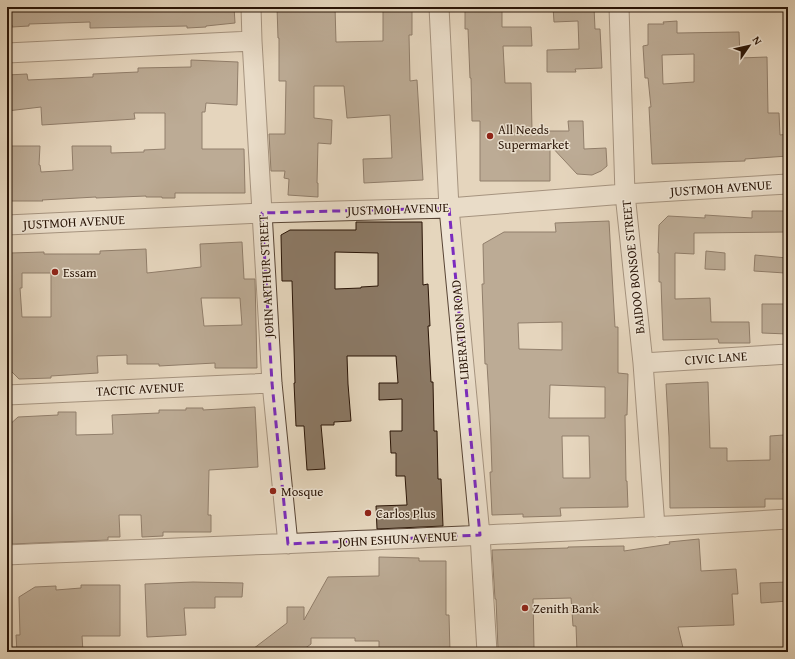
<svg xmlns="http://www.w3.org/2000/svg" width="795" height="659" font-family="'Gentium Book Plus',serif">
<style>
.building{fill:#8b7965;stroke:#291406;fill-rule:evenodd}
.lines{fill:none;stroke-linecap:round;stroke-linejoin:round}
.minor-casing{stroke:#584434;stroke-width:21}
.minor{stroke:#eee4d4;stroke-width:19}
.marked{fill:none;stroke:#7b2cbf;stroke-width:3;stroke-dasharray:8 5;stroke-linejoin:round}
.poi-dot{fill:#8f2418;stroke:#eee4d4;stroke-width:1.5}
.labels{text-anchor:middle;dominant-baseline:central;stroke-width:3;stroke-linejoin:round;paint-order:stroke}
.poi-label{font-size:13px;fill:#291406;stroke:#eee4d4;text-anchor:start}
.street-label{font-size:13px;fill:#291406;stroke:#eee4d4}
</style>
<rect width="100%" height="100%" fill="#e5d6bd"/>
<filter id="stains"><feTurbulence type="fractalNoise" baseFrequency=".005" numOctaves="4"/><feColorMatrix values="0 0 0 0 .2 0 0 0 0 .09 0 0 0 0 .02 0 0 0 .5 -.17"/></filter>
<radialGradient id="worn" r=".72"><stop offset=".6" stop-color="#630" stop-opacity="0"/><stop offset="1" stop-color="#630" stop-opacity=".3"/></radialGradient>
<!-- building -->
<path class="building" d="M7,7H103V10L137,9V7H234L235,23L206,26V27L187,28V26L90,28V22L29,24V26L12,27V25H7Z
M277,7H335L336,42L383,41V7H412V35H409L410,81L417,80L423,180L364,183L363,159L392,158L390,115L347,118L344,86H314V118L332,120L331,144L318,143L317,183H318V197L288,195L289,179L284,178L285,171H271L269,134H285L286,81H279V38H278Z
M465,7H492V11H502V27H531L532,46H503L505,83H531L532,131H569L568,121H583L584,149L606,148L607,166L601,171L592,175L577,174L550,145V181H480V121H472L471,78H470L468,29H465Z
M553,7H594L595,29H600L602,68L575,69L576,72H547V50L579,49L578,21L554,22Z
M677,21V33L739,32L740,58L767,57L768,113H779L780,135L788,134V156L745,159V161L652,164L649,107H651L648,78H645L643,46L648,45V24H664L663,22ZM694,54V82L663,84L662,55Z
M191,60L238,62L237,105L206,103L205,112H202V149H244L245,193H175V198H162V197H146V196L96,198V197L42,200L43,201H7V146H40L39,165H40L41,172L73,170L72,146H111V153L144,152V150L165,149V113H134L135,119L42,125L41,107L7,111V75L27,74L28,80L93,77V74L138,72V68L191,67Z
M752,211H788V232L694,233V254L675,253V299L710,298L711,322H749L750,343H719L718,339L663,340L661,282H659V253H658L659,225L668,216L705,218V215L752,218Z
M609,221L615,327H618V373L628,374L627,415H625L626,481H627L628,507L560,508L561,516L523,517V514L492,515L490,472H492L490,414L487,364H485L482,284H484L483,244L504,232H556L555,223ZM562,322V350L519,349L518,323ZM550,385L605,387V418H549ZM562,436H589L590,478H563Z
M356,222H422L423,285L428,284L430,326H428L431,382H433L434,431H437L438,479H441L443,526L377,529L376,506L407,505L405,476H396V453H391L390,431H402V399L379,400V383H398L396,356H347L348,384L351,421L334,422V425H321L325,469L307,470L304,426H296L294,383H295L292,281H282L281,235L290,230H356ZM335,252L378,253V286L361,287V288L335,289Z
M242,242L244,279H255L257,368H215V363L159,366V364H127V355L97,356L98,373L51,376V378L19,379L9,369L7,365V259L11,253L44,252V254H100V251L146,249L147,273L201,267L200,244ZM22,273H51V317H22L20,288H22ZM201,298H240L242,325L204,326Z
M706,251L725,253V270L705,269Z
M755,255L787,258L785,273L754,271Z
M762,304H788V334L762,333Z
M708,382L710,448H727V461L770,460V436L784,435L783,453H788V499H765V507L670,508L669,437L666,384Z
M255,407L258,467L209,470L208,515H211V532H163V536L142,537L141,515H119L120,537H108V540L12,544L11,480H7V427L18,417L58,415V412H76V435L113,434L112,415L159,413V410H186V408H203V410Z
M699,539L701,571L736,569L738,594H732L734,625L678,627L684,652H577L576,626H573L571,598L533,599L534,648L498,649L496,599H495L492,550L568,548V547L624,546V551L670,544L669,542Z
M379,557L419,558V561H446V615H449L450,652H379V641H355V638H311V644L300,652H249L287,623V607H304V620L328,577L379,576Z
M193,582L243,583L242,597H215V608H184L186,635L147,637L145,584Z
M788,582V601L761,603L760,583Z
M81,585H120V636H82L83,652H17L16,635H20L19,597L35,587L56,586V590L81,588Z"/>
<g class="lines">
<!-- minor casing -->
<g class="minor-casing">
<path id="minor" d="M251,7L252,41L272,383L288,544
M439,7L449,208L480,535L487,652
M619,7L625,194L643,363L655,527
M7,53L252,41
M7,225L262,213L449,208L625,194L788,184
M643,363L788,354
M7,395L272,383
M7,555C267,544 528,535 788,519"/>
</g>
<!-- minor -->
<use href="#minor" class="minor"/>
</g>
<!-- marked area -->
<path d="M0 0H795V659H0ZM449,208L480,535L288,544L272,383L262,213Z" fill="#e5d6bd" fill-opacity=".55" fill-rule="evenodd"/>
<path class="marked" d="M449,208L480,535L288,544L272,383L262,213Z"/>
<!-- markers -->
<g class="poi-dot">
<circle cx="490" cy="136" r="4"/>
<circle cx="55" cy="272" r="4"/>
<circle cx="273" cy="491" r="4"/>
<circle cx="368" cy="513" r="4"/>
<circle cx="525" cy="608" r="4"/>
</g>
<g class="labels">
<!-- poi labels -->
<g class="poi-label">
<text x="498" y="129">All Needs<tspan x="498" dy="15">Supermarket</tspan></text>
<text x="63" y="272">Essam</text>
<text x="281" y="491">Mosque</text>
<text x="376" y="513">Carlos Plus</text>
<text x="533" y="608">Zenith Bank</text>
</g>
<!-- street labels -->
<g class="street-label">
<text transform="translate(721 188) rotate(-4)">JUSTMOH AVENUE</text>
<text transform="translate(398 209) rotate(-2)">JUSTMOH AVENUE</text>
<text transform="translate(74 222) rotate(-3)">JUSTMOH AVENUE</text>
<text transform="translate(633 267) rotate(-96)">BAIDOO BONSOE STREET</text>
<text transform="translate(266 276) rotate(-93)">JOHN ARTHUR STREET</text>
<text transform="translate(460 330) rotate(-95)">LIBERATION ROAD</text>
<text transform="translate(716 358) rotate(-4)">CIVIC LANE</text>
<text transform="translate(140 389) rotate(-3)">TACTIC AVENUE</text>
<text transform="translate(398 539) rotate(-3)">JOHN ESHUN AVENUE</text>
</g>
</g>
<!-- margin -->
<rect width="795" height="659" fill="none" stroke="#e5d6bd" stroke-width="24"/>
<rect x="8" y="8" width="779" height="643" fill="none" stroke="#291406" stroke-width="2"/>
<rect x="12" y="12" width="771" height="635" fill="none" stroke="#291406"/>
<!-- north arrow -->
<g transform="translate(749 46) rotate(56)" stroke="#eee4d4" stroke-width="3" paint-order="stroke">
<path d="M0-3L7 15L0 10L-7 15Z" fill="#291406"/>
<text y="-6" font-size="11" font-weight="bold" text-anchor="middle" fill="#291406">N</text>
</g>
<rect width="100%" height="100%" filter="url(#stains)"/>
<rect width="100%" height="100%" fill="url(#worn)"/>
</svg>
